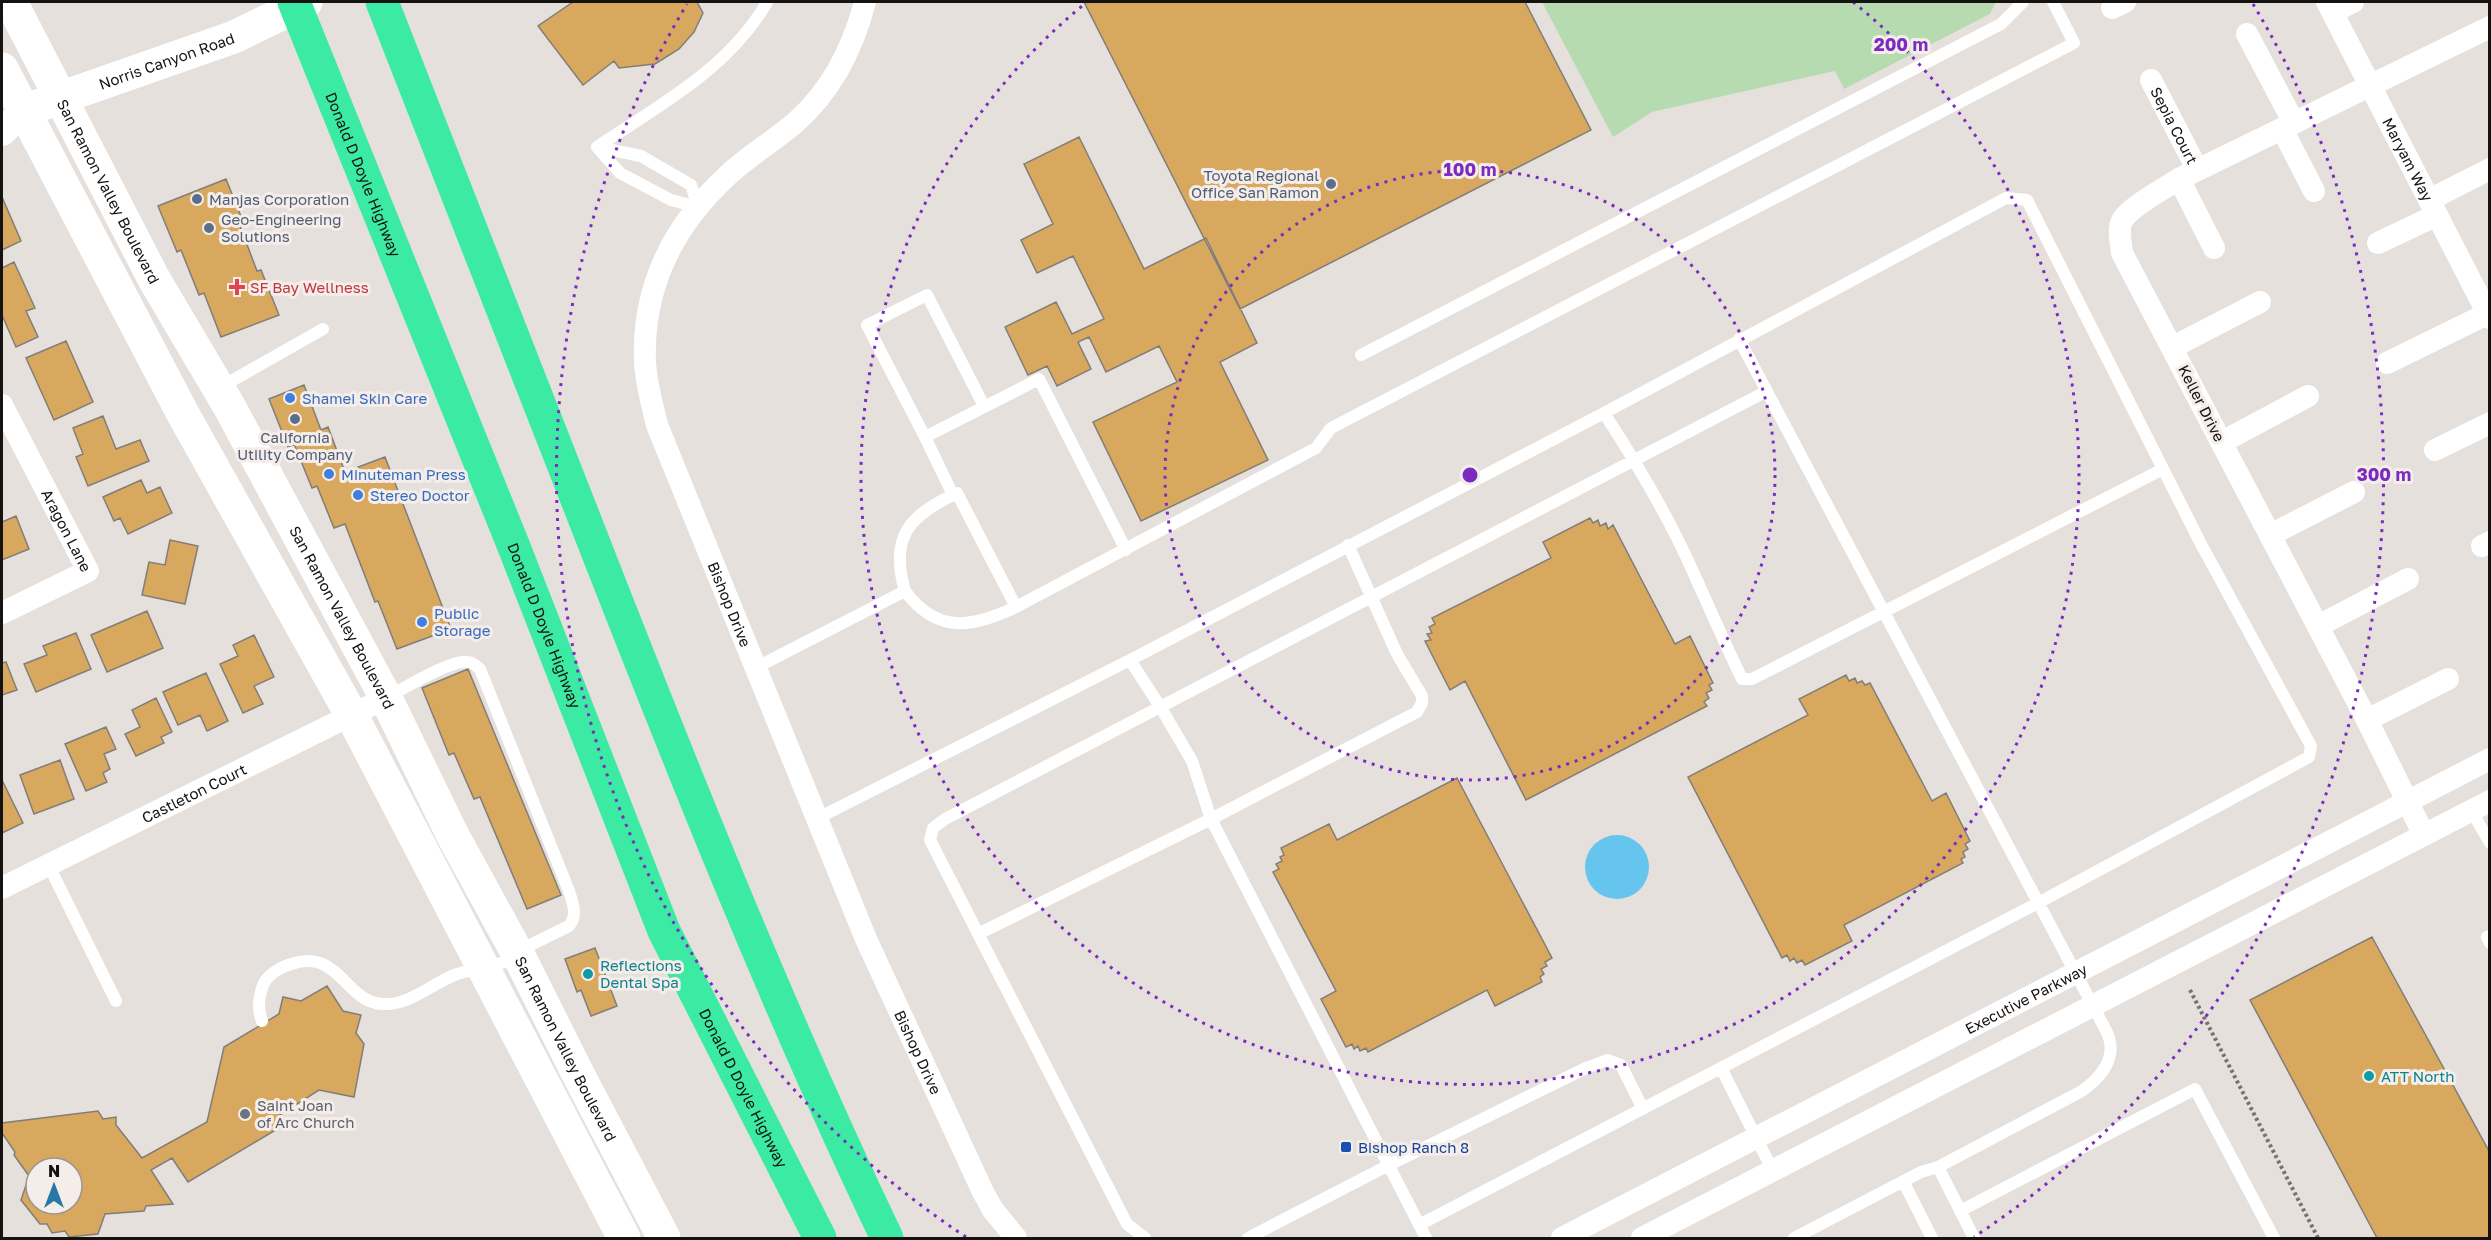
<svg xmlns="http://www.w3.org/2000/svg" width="2491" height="1240" font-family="'Golos Text',sans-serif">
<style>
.green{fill:#b6dbb1}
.water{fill:#65c5ee}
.building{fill:#d8a85e;stroke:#817e78;stroke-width:1.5;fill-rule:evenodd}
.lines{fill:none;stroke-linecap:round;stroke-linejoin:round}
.path{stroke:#76726f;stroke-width:4;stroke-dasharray:3 3;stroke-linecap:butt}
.service{stroke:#fff;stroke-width:12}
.minor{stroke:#fff;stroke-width:22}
.tertiary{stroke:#fff;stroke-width:28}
.secondary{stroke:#fff;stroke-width:33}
.motorway{stroke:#3beba3;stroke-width:33}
.ring{fill:none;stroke:#7b2cbf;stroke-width:3;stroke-dasharray:3 6}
.service-dot{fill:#5c6f8a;stroke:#f4ede9;stroke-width:2}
.health-dot{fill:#e0444e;stroke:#f4ede9;stroke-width:2}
.shop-dot{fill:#3f7fe0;stroke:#f4ede9;stroke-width:2}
.culture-dot{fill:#0f9aa8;stroke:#f4ede9;stroke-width:2}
.worship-dot{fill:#6b7280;stroke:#f4ede9;stroke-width:2}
.transit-dot{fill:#1a4fb4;stroke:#f4ede9;stroke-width:2}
.labels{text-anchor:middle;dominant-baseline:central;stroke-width:6;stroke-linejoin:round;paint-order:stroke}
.street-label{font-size:15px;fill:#151312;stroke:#f4ede9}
.service-label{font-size:15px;fill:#4e5e75;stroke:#f4ede9;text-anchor:start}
.health-label{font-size:15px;fill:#be3a42;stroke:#f4ede9;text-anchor:start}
.shop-label{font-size:15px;fill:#366cbe;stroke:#f4ede9;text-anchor:start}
.culture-label{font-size:15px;fill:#0d838f;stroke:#f4ede9;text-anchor:start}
.worship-label{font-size:15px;fill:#5b616d;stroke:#f4ede9;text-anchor:start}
.transit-label{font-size:15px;fill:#164399;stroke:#f4ede9;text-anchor:start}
.centre{fill:#7b2cbf;stroke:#f4ede9;stroke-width:3}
.ring-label{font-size:18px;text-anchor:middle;font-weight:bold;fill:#7b2cbf;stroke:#f4ede9;stroke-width:6;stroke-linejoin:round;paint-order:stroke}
</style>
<rect width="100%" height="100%" fill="#e6e0dc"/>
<!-- green -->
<path class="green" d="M1542,2H1996L1990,14L1844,89L1835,71L1652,112L1613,137Z"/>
<!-- water -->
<path class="water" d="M1585 867a32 32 0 1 1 64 0a32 32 0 1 1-64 0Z"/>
<!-- building -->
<path class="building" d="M573,2H697L703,13L694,32L679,49L655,64L619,68L614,61L583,85L538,26Z
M1084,2H1525L1591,130L1240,309Z
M1079,137L1144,269L1206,238L1257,343L1220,362L1268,460L1141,521L1093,422L1177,382L1159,346L1106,372L1089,337L1078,342L1091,369L1057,386L1047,366L1028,375L1005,327L1056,302L1072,334L1104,319L1073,256L1037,273L1021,240L1053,224L1024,164Z
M226,179L244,224L240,226L257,271L261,270L279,315L221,337L204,293L199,295L181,250L177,252L158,206Z
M2,197L21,241L2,250Z
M14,262L35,308L26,311L38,337L16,347L2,315V268Z
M66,341L93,402L54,420L26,358Z
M304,385L321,430L328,427L345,472L385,457L451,629L397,649L378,601L375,602L345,524L334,528L317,486L312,488L294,444L288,447L269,399Z
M103,416L116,449L140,440L149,461L88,486L76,457L83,454L73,428Z
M141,480L147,493L160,487L172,513L128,534L120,518L114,521L103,497Z
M16,516L29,549L2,560V522Z
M1590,518L1593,523L1598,520L1600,526L1606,523L1608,529L1613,525L1675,644L1690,636L1713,683L1709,685L1712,690L1706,693L1709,698L1704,702L1707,706L1526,800L1465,681L1450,690L1425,641L1431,640L1427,634L1432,633L1429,627L1435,624L1432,618L1551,558L1543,542Z
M170,540L198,546L185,604L142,595L149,562L165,565Z
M147,611L163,648L107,672L91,635Z
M76,633L91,669L36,692L24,664L47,655L43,646Z
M254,635L274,677L254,686L263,704L243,713L220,664L238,656L233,645Z
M6,662L17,690L2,695V663Z
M468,669L561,895L527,909L480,797L474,799L454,753L449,755L422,688Z
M206,673L228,721L207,731L200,715L178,725L163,692Z
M1846,675L1849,681L1855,678L1857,683L1862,681L1865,685L1870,683L1932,801L1946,793L1970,841L1965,844L1968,849L1963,852L1965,857L1961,859L1963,863L1844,925L1852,941L1805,965L1802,960L1797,963L1794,958L1790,961L1787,955L1782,958L1688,777L1808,715L1799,699Z
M156,698L172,732L161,737L164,743L136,756L125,734L140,727L132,710Z
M106,727L116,749L104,754L110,769L103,773L107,782L86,791L65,744Z
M60,760L74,799L34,814L20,775Z
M1457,778L1552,958L1545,962L1547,966L1541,969L1544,974L1540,977L1542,982L1495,1006L1487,990L1368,1052L1366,1048L1360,1051L1358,1046L1354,1049L1352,1044L1346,1047L1321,999L1336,991L1273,872L1279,869L1276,864L1282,861L1280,857L1284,855L1281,848L1329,824L1337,840Z
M2,780L23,823L2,833Z
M2372,937L2490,1153V1238H2377L2250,1000Z
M595,948L617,1006L591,1016L581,990L577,992L565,959Z
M327,986L343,1011L361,1015L356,1033L364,1044L354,1097L319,1090L278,1116L284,1125L188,1182L172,1158L151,1170L173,1204L146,1206L144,1211L105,1214L98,1234L69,1237L65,1231L52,1233L47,1224H40L21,1200L29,1176L14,1155L15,1152L2,1133V1123L98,1111L103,1119L116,1117V1125L142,1158L207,1122L224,1047L279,1014L283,997L301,1001ZM36,1168H72V1204H36Z"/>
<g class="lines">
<!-- path -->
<path class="path" d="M2190,990L2318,1238"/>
<!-- service -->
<path class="service" d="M597,147C658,106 730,68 767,2
M597,147L641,156L691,185L698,207
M597,147L620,173L671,200L698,207
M1739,339L2100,1019C2103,1026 2109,1034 2110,1042C2114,1063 2097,1080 2082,1091L1938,1167L1921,1172L1794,1238
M1361,355L2001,24L2023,2
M219,388L323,329
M1604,413C1638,465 1669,517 1694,574C1710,609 1725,644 1742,679H1752L2163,469
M925,437L1039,379L1126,550
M953,495L925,437L867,325L927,295L984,406
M1016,607L1316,448L1331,428L2074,43L2053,2
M1130,660L1161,708L1192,761L1211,819L1426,1238
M755,668L905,591C889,536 910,515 957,493L1016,607C972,628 937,634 905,591
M386,698C403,689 451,659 468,662C473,662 476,666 480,669L569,891C573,904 578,915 569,926L518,951
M2471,810L2490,843
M816,819L1130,660L1604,413L2006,198L2027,200L2201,544L2311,746L2309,757L2038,903L1419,1225
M48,864L116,1001
M978,934L1211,819L1417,712L1422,703V696L1397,654L1348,545
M2490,936L2487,937L2490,943
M262,1021C257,1008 259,998 263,985C266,977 275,971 283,967C339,942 342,1001 382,1004C410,1006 432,983 457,974C477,968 499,964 519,959
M1721,1068L1773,1171
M1938,1167L1974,1238
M1903,1181L1932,1238
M1960,1211L2195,1089L2274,1238
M1145,1238L1127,1224L930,840L933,828L945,819L1767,391
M1248,1238L1389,1165L1586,1068L1607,1060L1621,1065L1643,1109"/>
<!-- minor -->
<g class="minor">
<path id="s1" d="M865,2C853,48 832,90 796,122C774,141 748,156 727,176C673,226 642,286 645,362C646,383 652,404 657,425L866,939L983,1192L993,1210L1016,1238"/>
<path id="s2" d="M2327,2L2490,318"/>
<path d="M2112,8L2125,2"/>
<path d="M2333,12L2353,2"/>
<path d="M2247,34L2294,123"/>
<path id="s3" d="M2151,80L2197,169"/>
<path d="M2282,129L2314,191"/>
<path d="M2179,179L2214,248"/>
<path d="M2429,200L2490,169"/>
<path d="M2378,243L2437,215"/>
<path d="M2173,347L2260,302"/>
<path d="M2387,363L2487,314"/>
<path id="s4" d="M2,405L88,571L2,613"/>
<path d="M2222,442L2308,396"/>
<path d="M2435,450L2490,423"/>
<path d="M2270,535L2354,492"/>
<path d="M2482,546L2490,542"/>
<path d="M2318,626L2408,579"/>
<path d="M2367,720L2448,679"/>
<path d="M2424,835L2367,720L2122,253C2121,243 2117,228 2123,219C2133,205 2164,189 2179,179L2490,27"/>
<path id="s5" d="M2,888L386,698"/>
<path id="s6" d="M1562,1238L2490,759"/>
<path d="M1642,1238L2490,801"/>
</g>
<!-- tertiary -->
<path class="tertiary" d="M2,132L23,111"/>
<!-- secondary -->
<g class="secondary">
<path id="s7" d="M11,2L154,279L229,406L386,698L452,834L520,958L578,1074L664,1238"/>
<path d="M2,69L183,414L352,716L624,1238"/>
<path id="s8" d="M40,105L234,37L306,2"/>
</g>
<!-- motorway -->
<g class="motorway">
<path id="s9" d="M294,2L514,547L664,931L820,1238"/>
<path d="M382,2C451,179 520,356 590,533C683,771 777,1008 887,1238"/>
</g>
</g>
<!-- distance rings -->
<g class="ring">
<circle cx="1470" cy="475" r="305"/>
<path d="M1853 2A609 609 0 1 1 1087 2"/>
<path d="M966 1237A914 914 0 0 1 687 4M2253 4A914 914 0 0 1 1974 1237"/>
</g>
<!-- markers -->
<g class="service-dot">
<circle cx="1331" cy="184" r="6"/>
<circle cx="197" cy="199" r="6"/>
<circle cx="209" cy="228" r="6"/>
<circle cx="295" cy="419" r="6"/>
</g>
<path class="health-dot" d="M234 278h6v6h6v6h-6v6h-6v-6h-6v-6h6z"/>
<g class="shop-dot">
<circle cx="290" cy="398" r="6"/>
<circle cx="329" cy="474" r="6"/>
<circle cx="358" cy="495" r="6"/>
<circle cx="422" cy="622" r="6"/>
</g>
<g class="culture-dot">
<circle cx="588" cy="974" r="6"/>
<circle cx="2369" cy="1076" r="6"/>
</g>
<circle class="worship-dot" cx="245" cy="1114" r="6"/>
<rect class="transit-dot" x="1340" y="1141" width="12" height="12" rx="3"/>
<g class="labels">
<!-- street labels -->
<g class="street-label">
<text stroke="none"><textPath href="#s8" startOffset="134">Norris Canyon Road</textPath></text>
<text stroke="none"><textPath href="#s3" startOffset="51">Sepia Court</textPath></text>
<text stroke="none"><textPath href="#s2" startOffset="177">Maryam Way</textPath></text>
<text stroke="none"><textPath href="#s9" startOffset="186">Donald D Doyle Highway</textPath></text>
<text stroke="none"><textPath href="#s7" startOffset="213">San Ramon Valley Boulevard</textPath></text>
<text transform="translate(2202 403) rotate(63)">Keller Drive</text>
<text stroke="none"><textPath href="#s4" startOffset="141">Aragon Lane</textPath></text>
<text stroke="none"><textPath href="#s1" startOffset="696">Bishop Drive</textPath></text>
<text stroke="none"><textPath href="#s7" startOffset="699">San Ramon Valley Boulevard</textPath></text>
<text stroke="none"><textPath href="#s9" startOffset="672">Donald D Doyle Highway</textPath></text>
<text stroke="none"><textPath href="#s5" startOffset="214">Castleton Court</textPath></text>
<text stroke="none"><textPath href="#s6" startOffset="522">Executive Parkway</textPath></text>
<text stroke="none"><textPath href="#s7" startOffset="1185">San Ramon Valley Boulevard</textPath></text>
<text stroke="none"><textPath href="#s1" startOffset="1182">Bishop Drive</textPath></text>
<text stroke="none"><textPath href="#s9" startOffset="1176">Donald D Doyle Highway</textPath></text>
</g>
<!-- service labels -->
<g class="service-label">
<text x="1319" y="175" text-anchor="end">Toyota Regional<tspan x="1319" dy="17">Office San Ramon</tspan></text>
<text x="209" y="199">Manjas Corporation</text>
<text x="221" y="219">Geo-Engineering<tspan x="221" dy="17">Solutions</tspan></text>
<text x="295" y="437" text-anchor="middle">California<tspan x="295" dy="17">Utility Company</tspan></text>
</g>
<!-- health labels -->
<g class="health-label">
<text x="250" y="287">SF Bay Wellness</text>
</g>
<!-- shop labels -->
<g class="shop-label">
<text x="302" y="398">Shamei Skin Care</text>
<text x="341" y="474">Minuteman Press</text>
<text x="370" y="495">Stereo Doctor</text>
<text x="434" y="613">Public<tspan x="434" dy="17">Storage</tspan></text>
</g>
<!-- culture labels -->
<g class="culture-label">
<text x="600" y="965">Reflections<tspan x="600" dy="17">Dental Spa</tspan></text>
<text x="2381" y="1076">ATT North</text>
</g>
<!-- worship labels -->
<g class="worship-label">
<text x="257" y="1105">Saint Joan<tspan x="257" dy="17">of Arc Church</tspan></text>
</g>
<!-- transit labels -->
<g class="transit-label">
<text x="1358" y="1147">Bishop Ranch 8</text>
</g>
</g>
<circle cx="1470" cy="475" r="9" class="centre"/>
<g class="ring-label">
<text x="1901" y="51">200 m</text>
<text x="1470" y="176">100 m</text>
<text x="2384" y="481">300 m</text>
</g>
<!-- border -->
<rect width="2491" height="1240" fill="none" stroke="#151312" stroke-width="6"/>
<!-- north arrow -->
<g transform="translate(54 1186)"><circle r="28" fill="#f4ede9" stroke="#9b9693" stroke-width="1.5"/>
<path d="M0-4.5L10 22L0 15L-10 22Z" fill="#2779a9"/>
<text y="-9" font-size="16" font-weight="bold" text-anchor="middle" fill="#151312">N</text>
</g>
</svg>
